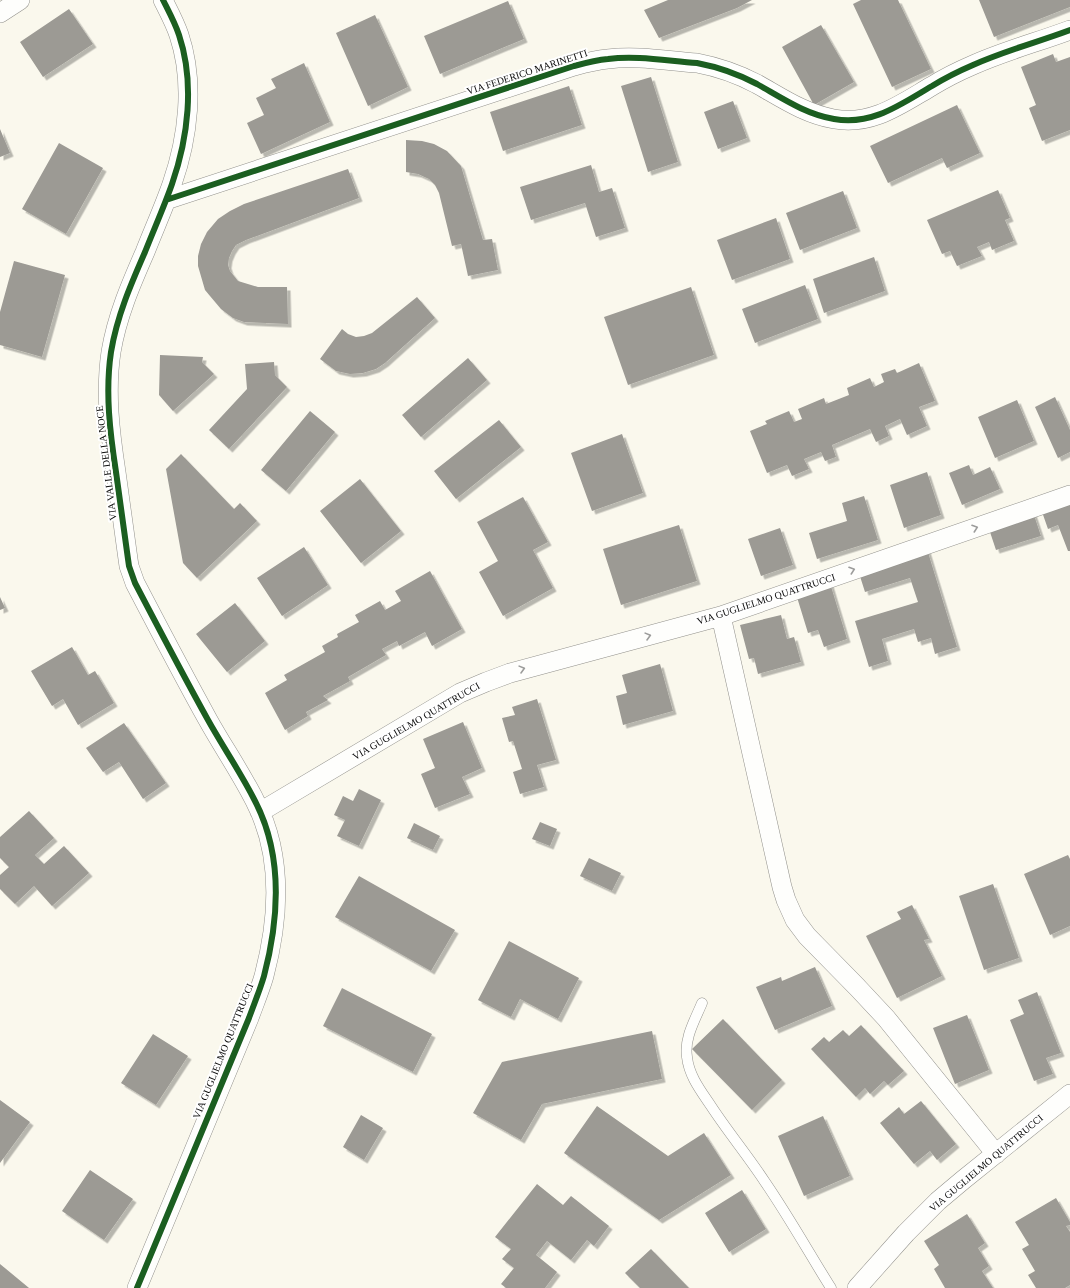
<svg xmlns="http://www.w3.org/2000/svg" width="1070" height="1288" font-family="'Times New Roman',serif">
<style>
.building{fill:#9c9a94;filter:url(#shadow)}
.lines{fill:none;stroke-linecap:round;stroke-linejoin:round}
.service-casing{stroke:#92918c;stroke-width:11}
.minor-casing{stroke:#92918c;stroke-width:20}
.service{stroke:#fefefc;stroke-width:10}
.minor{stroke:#fefefc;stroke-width:19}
.cycleway-casing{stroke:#fff;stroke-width:8}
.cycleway{stroke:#1b5e20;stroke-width:6}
.oneway{stroke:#9c9c9b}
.labels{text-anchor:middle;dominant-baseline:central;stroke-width:4;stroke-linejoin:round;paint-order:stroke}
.street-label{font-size:10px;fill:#0a0a0a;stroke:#fff}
</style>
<defs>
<filter id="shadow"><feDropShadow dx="3.5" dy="3.5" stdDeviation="0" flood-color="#0004"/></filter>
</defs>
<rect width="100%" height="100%" fill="#faf8ed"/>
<!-- building -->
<path class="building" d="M668,0H752L737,8L659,38L644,10Z
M861,0H898L931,69L892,87L853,4Z
M979,0H1070V7L994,37Z
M508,1L524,39L440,74L424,36Z
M69,9L93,44L43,77L20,42Z
M375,15L408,87L368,106L336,33Z
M821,25L854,82L814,105L782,47Z
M1053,54L1056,62L1070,57V130L1042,141L1029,108L1036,105L1021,67Z
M304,63L330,122L261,154L247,123L264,115L256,98L276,88L271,79Z
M651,77L678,162L648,172L621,86Z
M569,86L582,125L503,151L490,112Z
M733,101L747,138L718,149L704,112Z
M957,105L980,153L947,168L942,158L888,183L870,146Z
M0,129L10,153L0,157Z
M406,140L422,141L434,144L447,151L461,166L483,240L492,239L498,270L468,276L461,244L452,246L439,193L435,185L429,179L418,174L406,172Z
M59,143L103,168L66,234L22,209Z
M591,165L599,192L612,188L625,228L596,237L585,203L531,220L520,187Z
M348,169L359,198L246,240L236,245L232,251L229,258L228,265L230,271L238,281L258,287H287L288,324L244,322L233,318L221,309L205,290L198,266V256L201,244L207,232L218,219L230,211L244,204Z
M998,190L1010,218L1005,220L1014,241L992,250L989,242L977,247L982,256L957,266L950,251L942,254L927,220Z
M843,191L857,228L800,250L786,213Z
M776,218L790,259L732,280L717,240Z
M874,257L885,291L824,313L813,279Z
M14,261L65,275L42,357L0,345V312Z
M805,285L818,319L755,343L742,309Z
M691,287L714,355L628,385L604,317Z
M417,297L435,318L385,363L376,369L363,373L350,374L336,371L320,359L342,329L348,334L356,337L364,336L372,333Z
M160,355L203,357L202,362L214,374L173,411L159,395Z
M468,358L487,380L421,437L402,415Z
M274,362L275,375L287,387L229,449L209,430L247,389L245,364Z
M919,363L935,401L919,407L927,426L907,435L900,419L885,426L889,436L876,442L870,429L832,445L836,457L825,461L821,452L804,459L809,469L792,476L787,465L767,473L750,431L767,424L765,421L789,411L794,422L802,419L798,409L824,398L826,404L849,395L847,388L870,378L874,387L884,382L881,374L895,369L897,373Z
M1055,397L1070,430V452L1058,458L1035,407Z
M1017,400L1034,441L995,458L978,417Z
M310,411L335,432L286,491L261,470Z
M499,420L521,447L456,499L434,471Z
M622,434L643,493L592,511L571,453Z
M181,454L234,509L240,503L257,521L197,578L183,563L166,469Z
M969,465L973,475L990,467L1000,489L962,505L949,473Z
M927,472L941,515L904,528L890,485Z
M360,479L401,531L361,563L320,511Z
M864,496L878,540L817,559L809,533L847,521L842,503Z
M523,497L548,542L533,550L553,588L503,616L479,572L498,561L477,522Z
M1070,498V551H1068L1058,525L1048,529L1041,509Z
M1033,512L1041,536L996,550L988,526Z
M679,525L697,581L621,605L603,549Z
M780,528L793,565L761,576L748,539Z
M304,547L328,585L282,616L257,578Z
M927,549L957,647L935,654L931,638L918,642L914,629L882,639L888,661L869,667L855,621L918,602L910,578L865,592L858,570Z
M430,571L462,629L432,646L425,632L399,646L397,641L382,649L386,655L348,677L350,681L323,696L328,700L306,712L308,716L285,730L265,693L287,680L284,675L325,652L322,646L338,637L337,634L359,622L355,615L380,601L385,610L401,601L395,591Z
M830,583L847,639L824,647L818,630L808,633L796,594Z
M0,597L5,608L0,610Z
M235,603L265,641L227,672L196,634Z
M781,615L787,639L794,637L801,662L758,674L754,658L749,659L740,625Z
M72,647L88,675L95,671L114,703L78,725L63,699L52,706L31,671Z
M660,664L673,711L623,725L616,696L627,693L622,675Z
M537,699L556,760L537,765L544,787L520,794L513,772L522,769L513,741L509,742L502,718L515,715L512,707Z
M463,722L482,768L462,777L470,794L435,808L421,774L435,768L423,739Z
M124,723L166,783L143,799L119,762L103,772L86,748Z
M359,789L381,800L359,846L337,836L345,820L334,815L343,796L353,801Z
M29,811L54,838L35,855L44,864L64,846L89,873L52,906L34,886L15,904L0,889V875L9,867L0,858V837Z
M540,822L557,829L550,846L532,839Z
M414,823L440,836L433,850L407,838Z
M1068,855L1070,859V926L1050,935L1024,874Z
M589,858L621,873L612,891L580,876Z
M359,876L455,930L431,971L335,917Z
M993,884L1019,958L984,970L959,896Z
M912,905L929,939L924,940L942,976L897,998L866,936L901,919L897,912Z
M509,941L579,978L558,1019L520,999L511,1017L478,1000Z
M815,967L832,1006L775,1030L756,987L781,977L782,981Z
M342,988L432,1034L413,1072L323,1026Z
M1037,992L1061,1053L1046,1058L1053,1074L1034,1081L1010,1020L1024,1014L1018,1000Z
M967,1015L989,1070L955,1084L933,1028Z
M723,1019L782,1080L752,1110L692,1049Z
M861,1025L904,1071L888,1085L884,1081L870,1094L865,1088L856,1097L811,1049L824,1037L829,1042L843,1030L849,1036Z
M652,1031L662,1079L542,1104L521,1140L473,1113L502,1062Z
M153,1034L188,1056L156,1105L121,1083Z
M0,1100L30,1122L0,1163Z
M921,1101L956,1144L937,1160L930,1151L914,1164L880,1123L899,1107L904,1114Z
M597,1106L668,1156L704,1133L731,1175L659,1220L564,1153Z
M361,1115L383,1128L364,1160L343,1147Z
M823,1116L850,1176L804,1196L778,1136Z
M90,1170L133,1199L104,1240L62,1211Z
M537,1184L563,1205L571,1196L609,1226L594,1246L587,1240L571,1260L547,1241L536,1255L557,1272L545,1288H506L501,1284L514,1268L502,1259L511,1249L495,1237Z
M742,1190L766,1229L729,1252L705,1213Z
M1056,1198L1070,1222V1225L1066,1226L1070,1232V1285L1065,1288H1036L1028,1275L1035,1271L1022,1249L1029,1245L1015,1222Z
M967,1214L985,1243L978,1248L989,1266L982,1271L993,1288H945L934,1269L939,1265L924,1241Z
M651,1249L689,1288H640L625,1273Z
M0,1264L29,1288H0Z"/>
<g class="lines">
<!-- service casing -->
<g class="service-casing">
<path id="service" d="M702,1003C695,1020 684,1038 687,1057C689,1076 701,1091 711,1106C728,1132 748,1156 765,1182C789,1217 809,1253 831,1288"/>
</g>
<!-- minor casing -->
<g class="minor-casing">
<path id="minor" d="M0,13L20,0
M166,200L574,66C585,63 596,60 608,59C636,55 668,61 697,63C718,67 738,74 757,84C782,98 805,114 834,119C872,126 901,104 932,86C945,78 959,71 973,65C1004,51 1038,42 1070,30
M721,616L782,887L786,900L795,920L807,936L857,987L886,1018L996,1154
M260,812L460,693L486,682L510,673L721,616L1070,495
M137,1288L249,1018C254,1004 260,990 264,976C279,919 283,855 255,801C241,773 223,747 208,720C183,675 159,629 135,583L129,566L128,559C124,530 120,501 116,472C110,433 105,392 111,352C117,316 131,284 145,252C154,229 164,207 172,184C188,138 195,83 179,35C175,23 169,12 163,0
M857,1288L906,1233L938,1201L963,1180L1070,1094"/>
</g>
<!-- service -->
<use href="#service" class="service"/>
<!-- minor -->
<use href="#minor" class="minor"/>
<!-- cycleway casing -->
<g class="cycleway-casing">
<path id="cycleway" d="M166,200L574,66C585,63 596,60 608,59C636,55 668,61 697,63C718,67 738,74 757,84C782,98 805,114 834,119C872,126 901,104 932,86C945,78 959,71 973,65C1004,51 1038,42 1070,30
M137,1288L249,1018C254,1004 260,990 264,976C279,919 283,855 255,801C241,773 223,747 208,720C183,675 159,629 135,583L129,566L128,559C124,530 120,501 116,472C110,433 105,392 111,352C117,316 131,284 145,252C154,229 164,207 172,184C188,138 195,83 179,35C175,23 169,12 163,0"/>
</g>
<!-- cycleway -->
<use href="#cycleway" class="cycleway"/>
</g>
<!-- one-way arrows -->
<defs><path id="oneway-chevron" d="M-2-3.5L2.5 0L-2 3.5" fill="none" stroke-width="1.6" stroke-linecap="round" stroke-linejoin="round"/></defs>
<g class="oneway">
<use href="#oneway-chevron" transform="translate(975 528) rotate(-19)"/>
<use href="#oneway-chevron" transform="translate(852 570) rotate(-19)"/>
<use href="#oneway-chevron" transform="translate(648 636) rotate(-15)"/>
<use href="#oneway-chevron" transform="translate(522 669) rotate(-15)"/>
</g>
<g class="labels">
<!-- street labels -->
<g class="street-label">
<text transform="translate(527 72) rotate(-18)">VIA FEDERICO MARINETTI</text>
<text transform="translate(106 463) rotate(-97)">VIA VALLE DELLA NOCE</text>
<text transform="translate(766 599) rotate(-18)">VIA GUGLIELMO QUATTRUCCI</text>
<text transform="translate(416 721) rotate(-30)">VIA GUGLIELMO QUATTRUCCI</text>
<text transform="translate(223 1051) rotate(-68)">VIA GUGLIELMO QUATTRUCCI</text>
<text transform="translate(986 1163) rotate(-40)">VIA GUGLIELMO QUATTRUCCI</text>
</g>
</g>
</svg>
